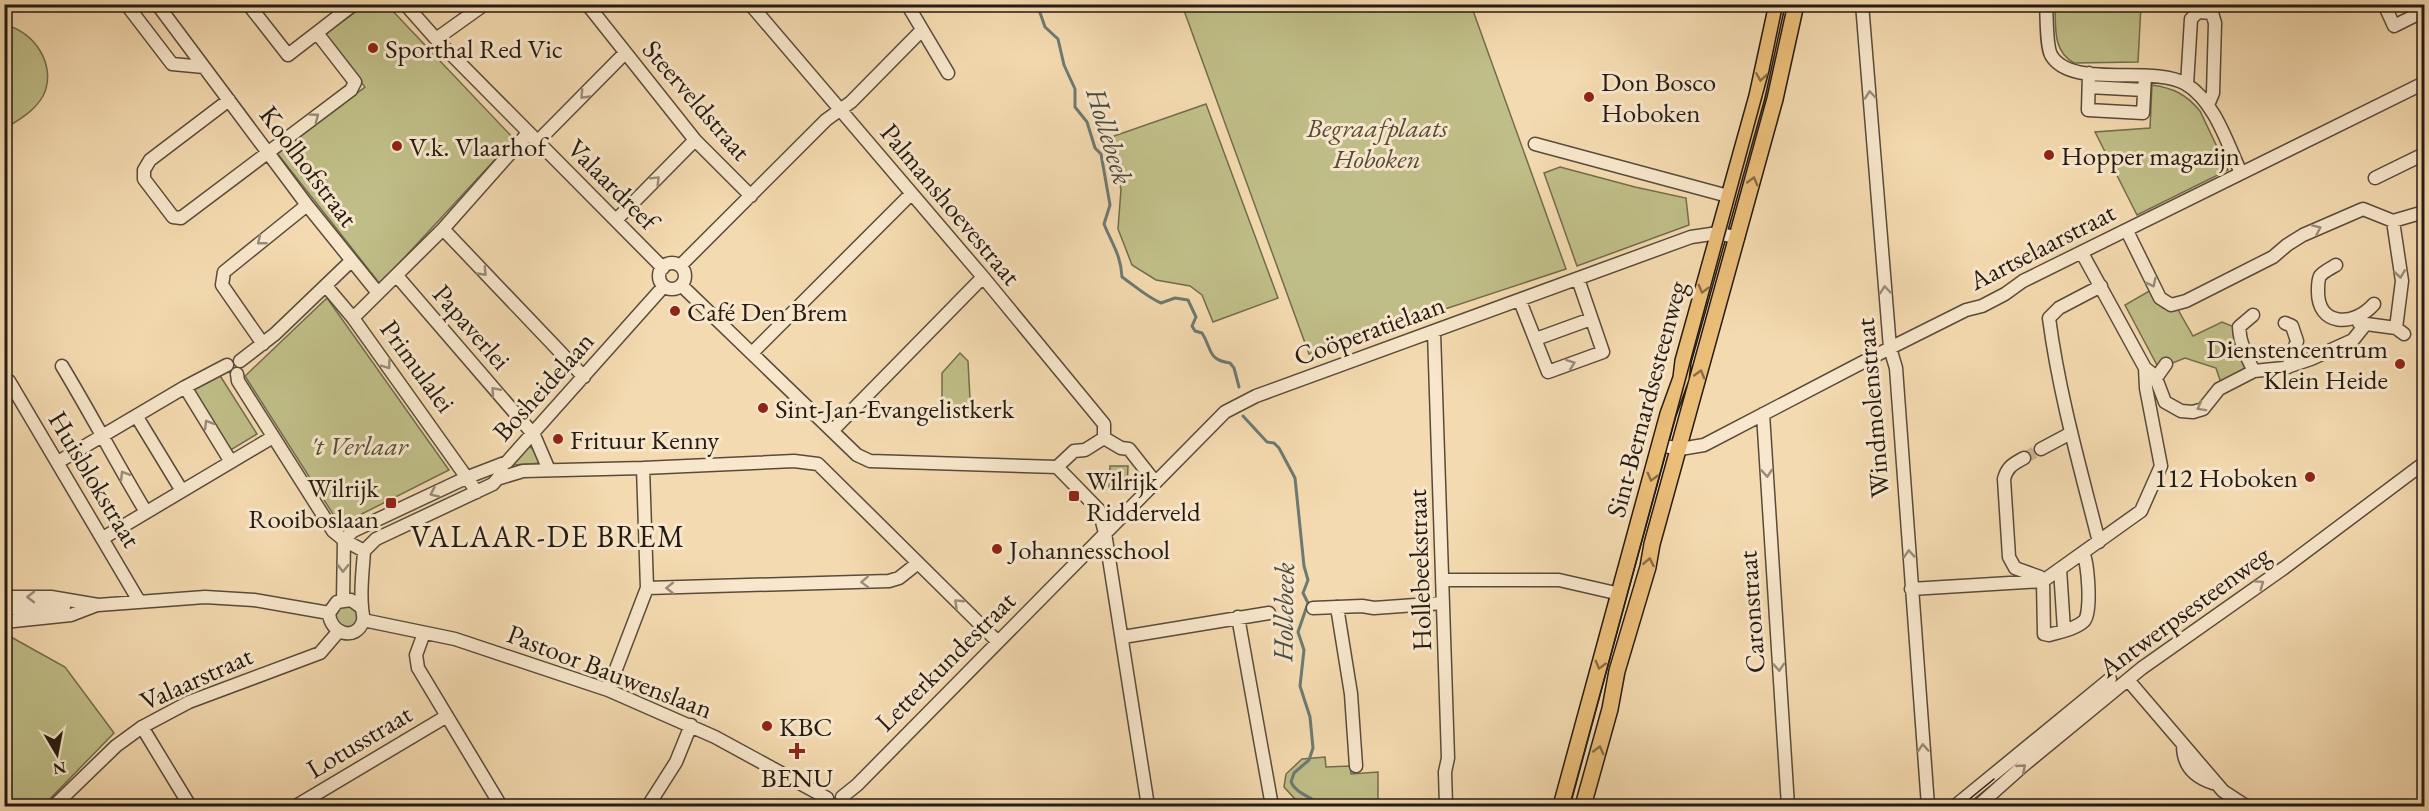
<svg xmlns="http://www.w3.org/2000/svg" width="2429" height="811" font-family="'EB Garamond',serif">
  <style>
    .green { fill: #c0be88; stroke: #726c4e; stroke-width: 1.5 }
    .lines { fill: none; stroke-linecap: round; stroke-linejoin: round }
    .stream { stroke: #6c7a72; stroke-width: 3 }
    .minor-tunnel { stroke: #cbb491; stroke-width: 12; stroke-dasharray: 12 6; stroke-linecap: butt }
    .minor-casing { stroke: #594b3a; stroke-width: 15 }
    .major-casing { stroke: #251b13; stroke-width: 18 }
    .minor { stroke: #f8e7cc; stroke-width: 12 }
    .major { stroke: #eabd78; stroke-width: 15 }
    .tram { stroke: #251b13; stroke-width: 1.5 }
    .oneway { stroke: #886c46 }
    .oneway2 { stroke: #998b79 }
    .poi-dot { fill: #8f2418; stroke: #f8e7cc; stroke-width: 2 }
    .labels { text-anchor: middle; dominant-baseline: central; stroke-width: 6; stroke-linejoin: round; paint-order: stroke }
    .poi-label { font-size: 27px; fill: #251b13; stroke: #f8e7cc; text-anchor: start }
    .street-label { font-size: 27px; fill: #251b13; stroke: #f8e7cc }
    .park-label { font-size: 27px; font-style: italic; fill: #544c36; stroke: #f8e7cc }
    .water-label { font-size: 28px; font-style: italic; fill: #494b42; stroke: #f8e7cc }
    .quarter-label { font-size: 30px; letter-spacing: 1.5px; fill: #251b13; stroke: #f8e7cc }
  </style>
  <rect width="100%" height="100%" fill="#f4dab0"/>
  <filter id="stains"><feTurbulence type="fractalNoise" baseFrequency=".00333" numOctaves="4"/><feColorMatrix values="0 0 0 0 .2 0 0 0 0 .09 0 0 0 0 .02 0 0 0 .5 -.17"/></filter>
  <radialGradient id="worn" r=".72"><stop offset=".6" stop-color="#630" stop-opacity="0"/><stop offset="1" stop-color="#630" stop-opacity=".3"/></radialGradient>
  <path class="green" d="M365,5h22l127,134 -134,145 -103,-131 88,-66 -41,-52z
    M1182,5h289l95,264 -257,85z
    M2055,5h86l-3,57 -64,1c-22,-12 -18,-37 -19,-58z
    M5,25c29,6 53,41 38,71 -9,16 -24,23 -38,33z
    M2152,85c21,3 34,9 48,26l28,59 -91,45 -42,-83 55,-4z
    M1206,104l72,194 -65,24 -11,-27 -12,-9 -34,-6 -24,-15 -14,-36 3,-40 -8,-26 1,-27z
    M1560,167l75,20 51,11 3,27 -112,41 -33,-93z
    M2151,290l12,18h14l16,28 29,-14 15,6 9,40 -2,3 -23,12 -5,-15 -31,-10 -15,6 -7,-2 -6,3 -32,-60z
    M327,298l122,172 -109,55 -95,-149z
    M960,353l8,8 3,57 -29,-2v-43z
    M219,374l38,60 -28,17 -38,-62z
    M529,447l3,1 9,15 -28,2 -1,-2z
    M1110,466h18l-1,23 -18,-1z
    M336 616a11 11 0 1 1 22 0a11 11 0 1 1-22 0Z
    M11,637l54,30 49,66 -71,73h-38l-1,-168z
    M1325,757l1,10 24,-1 1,8 27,-2v34h-65l-2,-3 -16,-4 -11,-12 2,-13 16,-15z"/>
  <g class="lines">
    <path class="stream" d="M1037,4l8,23 13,12 6,26 11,24v18l12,15 8,26 6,6 9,51 -6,19c8,20 17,31 18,53 13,9 25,20 39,26l14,-5 13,2 8,17 -4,9 3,5 7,2c10,15 5,27 28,30l4,5 5,19
      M1243,416l24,26 7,1 5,5 16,30 9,88 4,14 -5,13 5,10 -10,29 6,18 -4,36 10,31 3,31 -4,12 -15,13 -3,9c6,13 21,14 30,24"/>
    <path class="minor-tunnel" d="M2024,458l17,-9"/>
    <g class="minor-casing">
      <path id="minor" d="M126,4l46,60 32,3
        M157,4l150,201 71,88
        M248,4l40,51 66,-51
        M405,4l31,35 227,229
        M587,4l108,136 56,56
        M750,4l233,273 121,147v14
        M907,4l41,69
        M1862,4l28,344 6,20 32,438
        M2046,4c1,13 0,41 5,51 20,35 101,9 135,29 29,18 41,59 55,89
        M2384,4l10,22 28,-14
        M436,39l49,-35
        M2089,73l-1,37 55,3 2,-37
        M2187,85l4,-66 7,-7 14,1 3,10 -2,70 -5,12
        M2089,87l55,3
        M229,100l-79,60 -6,10v9l29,38 8,1 170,-128 4,-8 -38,-49
        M537,142l88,-89
        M1535,144l193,52
        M2375,178l49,-24
        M616,220l79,-80
        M2393,221l9,60 -6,47
        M443,229l141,148
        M2127,231l33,67 11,7 15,-4 87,-44 14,-12 16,-10 60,-26 30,12 31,-9
        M659 276a13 13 0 1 1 26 0a13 13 0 1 1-26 0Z
        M2336,265c-5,3 -13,7 -16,11 -2,4 -2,10 -2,14 -1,37 36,37 56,14
        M680,266l146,-146 25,-18 71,-72
        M397,276l137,159 15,35
        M681,285l176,170 13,6 187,6
        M326,286l27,32 124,174
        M1520,301l28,71 55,-20 -25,-73
        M2253,315l-14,12c1,17 7,29 15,44
        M353,318l90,-89 85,-96
        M2285,323l7,3 5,15 -9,26
        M2359,323l37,5 8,6
        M1434,332l14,426 -3,14 1,34
        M1536,339l55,-20
        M263,344l-41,-59 2,-13 83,-67
        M752,353l159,-159
        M240,361l35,-27 75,-72
        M62,366c29,48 55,98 84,146
        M2145,368l10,8 10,26 16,9 12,1 10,-3 16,-20 35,-18 30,-3 27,-9 42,-19 12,-15
        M237,374l1,7 95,150 11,9 20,11
        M2156,378l10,-14
        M9,381l130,220
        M185,387l46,75
        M1763,414l25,392
        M137,417l45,74
        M832,431l151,-154
        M1104,438l17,10 8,1 26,33
        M1660,445l20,4 24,-4 186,-97 76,-38 16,-4 23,-12 18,-13 401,-198
        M2041,449l30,-16
        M2024,458c-11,6 -17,9 -20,21l5,78 6,11 25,9 3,4 1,53 5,1c10,-3 27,-6 35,-14 8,-7 4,-59 -1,-68
        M58,462l127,-75 42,-22
        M1057,467l42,43 6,23 43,273
        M1057,467l17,-16 11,-1 19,-12
        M500,478l23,-7 120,-3 151,-7 24,3 180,178
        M103,538l170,-101
        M344,540l9,-9 115,-54 39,-15 157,-176
        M2099,542c-19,-75 -40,-148 -50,-224l10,-10 42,-22
        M364,551l12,-12 117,-55 10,-12
        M2060,569l4,61
        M1442,580h117l61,14
        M647,588l242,-7 10,-3 19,-15
        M1911,589l132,-8 98,-70 20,-45 -15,-78 -1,-20 -63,-115
        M4,597h47l47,8 107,-8 49,3 75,13
        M343,600l1,-60
        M1337,607l14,87 5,72
        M362,608l-11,-8 -14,2 -8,11c1,21 27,29 34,8 1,-5 -1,-9 -1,-14 -2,-18 1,-38 2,-56
        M1313,608l49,-2 12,2 69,-5
        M4,609l60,-2
        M1238,617l34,189
        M363,620l92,19 153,51 107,47 112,61
        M4,622l67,-7 26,-10
        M424,633l-8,22 2,13 83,138
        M1123,637l146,-24
        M2128,680l95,111 23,15
        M608,690l39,-102 -4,-120
        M142,727l48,79
        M2183,745c0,20 11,32 30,38
        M842,797l15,-12 368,-373 31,-16 435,-159 27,-4 20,5
        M54,806l62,-60 26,-19 47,-25 131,-49 18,-21
        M296,806l151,-90
        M648,806l28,-44 15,-37
        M1955,806l155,-127
        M1978,806l46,-41 118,-97 142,-100 140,-105"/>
    </g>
    <g class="major-casing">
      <path id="major" d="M1561,806l107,-392 13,-36 2,-17 74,-265 20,-92
        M1583,806l27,-97 7,-38 31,-104 4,-23 123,-445 21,-95"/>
    </g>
    <use href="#minor" class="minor"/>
    <use href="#major" class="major"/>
    <path class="tram" d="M1570,806l199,-735 14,-67
      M1961,806l33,-27"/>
  </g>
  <defs><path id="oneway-chevron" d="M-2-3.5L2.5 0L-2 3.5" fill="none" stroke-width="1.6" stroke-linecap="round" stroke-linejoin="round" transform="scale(1.5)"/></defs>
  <g class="oneway">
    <use href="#oneway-chevron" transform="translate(1761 77) rotate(99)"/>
    <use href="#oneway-chevron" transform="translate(1753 181) rotate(-75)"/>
    <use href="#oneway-chevron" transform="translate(1703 289) rotate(105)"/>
    <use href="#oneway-chevron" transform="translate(1700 374) rotate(-74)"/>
    <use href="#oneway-chevron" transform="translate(1652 477) rotate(105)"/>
    <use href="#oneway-chevron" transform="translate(1649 562) rotate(-79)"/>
    <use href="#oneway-chevron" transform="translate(1600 665) rotate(105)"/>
    <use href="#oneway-chevron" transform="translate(1599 750) rotate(-75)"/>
  </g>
  <g class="oneway2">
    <use href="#oneway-chevron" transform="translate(584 95) rotate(134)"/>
    <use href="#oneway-chevron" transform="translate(1870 95) rotate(-95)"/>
    <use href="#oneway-chevron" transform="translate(315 117) rotate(-37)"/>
    <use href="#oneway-chevron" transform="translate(656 180) rotate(-45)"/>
    <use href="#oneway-chevron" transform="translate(2317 229) rotate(-24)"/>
    <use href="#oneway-chevron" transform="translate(261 241) rotate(142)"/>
    <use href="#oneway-chevron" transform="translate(483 272) rotate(46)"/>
    <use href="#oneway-chevron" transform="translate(2400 274) rotate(82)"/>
    <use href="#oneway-chevron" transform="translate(2152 283) rotate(64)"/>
    <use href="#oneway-chevron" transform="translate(1885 290) rotate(-95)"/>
    <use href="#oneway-chevron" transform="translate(1571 364) rotate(-20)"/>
    <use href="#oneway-chevron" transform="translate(387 365) rotate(54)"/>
    <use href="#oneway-chevron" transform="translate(495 391) rotate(-131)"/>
    <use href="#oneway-chevron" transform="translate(2201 407) rotate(151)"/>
    <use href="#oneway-chevron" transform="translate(208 424) rotate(-121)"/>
    <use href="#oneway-chevron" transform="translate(1767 473) rotate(86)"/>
    <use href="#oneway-chevron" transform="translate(124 475) rotate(-121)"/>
    <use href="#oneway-chevron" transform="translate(434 493) rotate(155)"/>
    <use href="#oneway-chevron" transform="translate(1909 554) rotate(-94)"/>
    <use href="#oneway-chevron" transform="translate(343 568) rotate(91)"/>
    <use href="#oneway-chevron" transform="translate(865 582) rotate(178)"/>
    <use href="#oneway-chevron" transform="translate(2260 584) rotate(-35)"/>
    <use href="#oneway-chevron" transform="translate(670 588) rotate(179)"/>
    <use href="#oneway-chevron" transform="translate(31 597) rotate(180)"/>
    <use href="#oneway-chevron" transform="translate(958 603) rotate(-136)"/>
    <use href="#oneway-chevron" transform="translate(1779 667) rotate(86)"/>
    <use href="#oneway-chevron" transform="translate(1923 748) rotate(-94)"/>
    <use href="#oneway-chevron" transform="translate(2022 768) rotate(-41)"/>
  </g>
  <g class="poi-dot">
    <circle cx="373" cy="48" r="6"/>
    <circle cx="1589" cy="97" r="6"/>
    <circle cx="397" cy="146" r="6"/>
    <circle cx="2049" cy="155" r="6"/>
    <circle cx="675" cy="311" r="6"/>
    <circle cx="2400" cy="364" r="6"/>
    <circle cx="763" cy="408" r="6"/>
    <circle cx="558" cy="439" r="6"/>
    <circle cx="2310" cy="477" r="6"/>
    <rect x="1068" y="490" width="12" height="12" rx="3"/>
    <rect x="385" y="497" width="12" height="12" rx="3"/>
    <circle cx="997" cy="549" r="6"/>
    <circle cx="767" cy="726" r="6"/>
    <path d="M794 742h6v6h6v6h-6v6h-6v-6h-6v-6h6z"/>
  </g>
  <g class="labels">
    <g class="poi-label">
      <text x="385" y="48">Sporthal Red Vic</text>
      <text x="1601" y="81">Don Bosco<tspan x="1601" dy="31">Hoboken</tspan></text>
      <text x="409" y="146">V.k. Vlaarhof</text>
      <text x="2061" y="155">Hopper magazijn</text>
      <text x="687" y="311">Café Den Brem</text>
      <text x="2388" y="348" text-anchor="end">Dienstencentrum<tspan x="2388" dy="31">Klein Heide</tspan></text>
      <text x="775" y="408">Sint-Jan-Evangelistkerk</text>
      <text x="570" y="439">Frituur Kenny</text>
      <text x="2298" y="477" text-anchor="end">112 Hoboken</text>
      <text x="1086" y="480">Wilrijk<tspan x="1086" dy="31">Ridderveld</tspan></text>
      <text x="379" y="487" text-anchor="end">Wilrijk<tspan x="379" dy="31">Rooiboslaan</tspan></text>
      <text x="1009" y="549">Johannesschool</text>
      <text x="779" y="726">KBC</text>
      <text x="797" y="777" text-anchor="middle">BENU</text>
    </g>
    <g class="street-label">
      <text transform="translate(697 100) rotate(49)">Steerveldstraat</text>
      <text transform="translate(309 166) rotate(53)">Koolhofstraat</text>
      <text transform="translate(613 184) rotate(45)">Valaardreef</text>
      <text transform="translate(951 204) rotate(50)">Palmanshoevestraat</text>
      <text transform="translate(2042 246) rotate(-27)">Aartselaarstraat</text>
      <text transform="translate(472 327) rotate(49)">Papaverlei</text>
      <text transform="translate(1369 330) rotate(-20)">Coöperatielaan</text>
      <text transform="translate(418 366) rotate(54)">Primulalei</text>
      <text transform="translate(543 386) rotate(-48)">Bosheidelaan</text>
      <text transform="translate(1646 399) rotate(-75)">Sint-Bernardsesteenweg</text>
      <text transform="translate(1872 408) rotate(-95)">Windmolenstraat</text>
      <text transform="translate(95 479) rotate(59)">Huisblokstraat</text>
      <text transform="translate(1419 570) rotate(-92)">Hollebeekstraat</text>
      <text transform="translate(2184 611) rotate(-36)">Antwerpsesteenweg</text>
      <text transform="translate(1751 612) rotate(-94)">Caronstraat</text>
      <text transform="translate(945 661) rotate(-45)">Letterkundestraat</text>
      <text transform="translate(610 671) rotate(21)">Pastoor Bauwenslaan</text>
      <text transform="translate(196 678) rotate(-24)">Valaarstraat</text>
      <text transform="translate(359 741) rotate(-31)">Lotusstraat</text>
    </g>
    <g class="park-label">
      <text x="1377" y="127">Begraafplaats<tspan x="1377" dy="31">Hoboken</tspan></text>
      <text x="359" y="445">'t Verlaar</text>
    </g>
    <g class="water-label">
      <text transform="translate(1110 136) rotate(73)">Hollebeek</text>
      <text transform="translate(1283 612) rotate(-89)">Hollebeek</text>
    </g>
    <g class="quarter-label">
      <text x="548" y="536">VALAAR-DE BREM</text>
    </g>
  </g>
  <rect width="2429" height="811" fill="none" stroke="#f4dab0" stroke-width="24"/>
  <rect x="6" y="6" width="2417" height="799" fill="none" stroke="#251b13" stroke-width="3"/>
  <rect x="12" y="12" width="2405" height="787" fill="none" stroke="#251b13" stroke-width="1.5"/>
  <g transform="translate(57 754) rotate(170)" stroke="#f8e7cc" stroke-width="4.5" paint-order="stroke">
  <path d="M0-4.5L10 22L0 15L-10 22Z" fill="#251b13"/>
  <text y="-9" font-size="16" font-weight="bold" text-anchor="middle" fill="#251b13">N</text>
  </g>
  <rect width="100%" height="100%" filter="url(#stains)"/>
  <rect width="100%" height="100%" fill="url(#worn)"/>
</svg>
